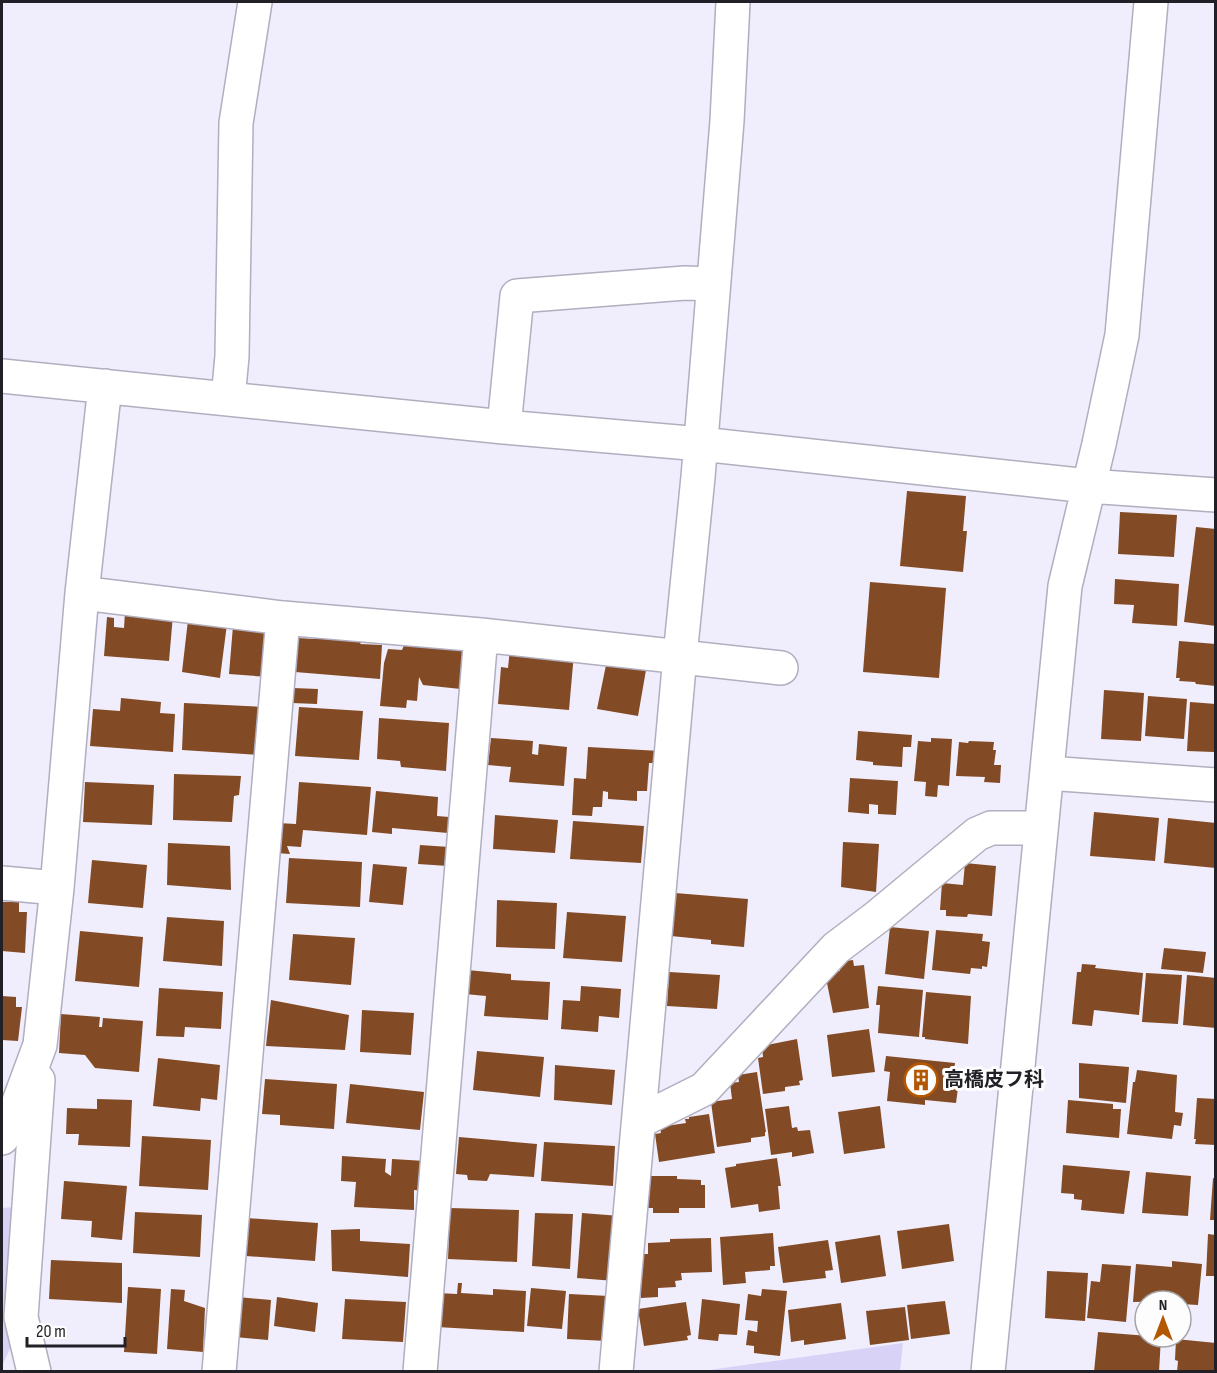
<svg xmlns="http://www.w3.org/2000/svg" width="1217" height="1373" font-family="'Sofia Sans Condensed','Noto Sans JP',sans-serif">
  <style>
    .green { fill: #d7d2f6 }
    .building { fill: #824a25 }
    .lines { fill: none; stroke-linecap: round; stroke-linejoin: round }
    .minor-casing { stroke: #b0aebf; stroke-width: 36 }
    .minor { stroke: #fff; stroke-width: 33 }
    .labels { text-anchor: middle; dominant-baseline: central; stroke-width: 6; stroke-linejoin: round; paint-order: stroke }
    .poi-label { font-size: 20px; font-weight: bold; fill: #212026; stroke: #fdfdfd; text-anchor: start }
  </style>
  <rect width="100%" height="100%" fill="#f0eefc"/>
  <path class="green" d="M16,1207l-3,135 -11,24v-158z
    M903,1343l-3,28h-198z"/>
  <path class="building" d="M907,491l59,5 -3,35h4l-4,41 -63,-6z
    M1120,512l57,3 -3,42 -56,-3z
    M1196,527l20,2v97l-32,-4z
    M1115,579l64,5 -2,42 -45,-3 2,-18 -20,-1z
    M870,582l76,6 -7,90 -76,-6z
    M125,612l48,3 -4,46 -65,-5 3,-39 7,1v9l10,1z
    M188,620l39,4 -7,54 -38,-6z
    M233,626l38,3 -3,48 -39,-3z
    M316,633l49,4 -5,7 22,1 -2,34 -85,-7 3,-34 17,1z
    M1179,641l37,3v42l-20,-2 -1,-2 -16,-1 1,-3h-4z
    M405,643l69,5 -4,42 -47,-5 -4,-8 -2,24 -10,-1 -1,8 -26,-2 4,-43 4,-14 14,1z
    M510,648l64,5 -5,57 -71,-6 3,-37 7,1z
    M606,665l40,5 -8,46 -41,-7z
    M293,688l25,1 -1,15 -25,-1z
    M1104,690l40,3 -3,48 -40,-2z
    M1148,696l39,3 -3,40 -39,-3z
    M121,698l40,4 -1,11 15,1 -2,38 -83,-6 3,-37 27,2z
    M1190,702l26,2 -2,48 -27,-1z
    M184,703l81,4 -3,48 -80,-5z
    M299,707l64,4 -4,49 -64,-4z
    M379,718l70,5 -3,48 -45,-4 -1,-6 -23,-2z
    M858,731l54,4 -1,12h-8l-1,20 -29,-2v-3l-17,-2z
    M491,738l42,3 -1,13 6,1 1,-11 28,3 -3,39 -55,-4 2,-15 -23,-2z
    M931,738l21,1 -3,47 -11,-1 -1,12 -12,-1 1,-14 -12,-1 4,-40 13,1z
    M969,741l25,1 -1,8h3l-2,15h7l-1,18 -16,-1 1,-5 -29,-1 3,-34 9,1z
    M588,747l72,4v12h-11l-2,28h-10v10l-29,-2v-7l-5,-1 -1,16h-9l-1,9 -20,-1 2,-37 12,1z
    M174,774l67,2 -2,19 -5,1 -2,26 -59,-2z
    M850,778l48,3 -2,34 -18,-1v-9l-9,-1v10l-21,-2z
    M85,782l69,3 -2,40 -69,-3z
    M299,782l72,5 -4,48 -64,-5 -2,17 -14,-1 3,8 -14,-1 2,-30 18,1z
    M376,791l62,6 -1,19 12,1 -1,16 -56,-5v6l-20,-2z
    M1094,812l65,6 -4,43 -65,-5z
    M495,815l63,5 -3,33 -62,-4z
    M1168,818l48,5v45l-52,-5z
    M573,821l71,5 -3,37 -71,-4z
    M843,842l36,2 -3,48 -35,-5z
    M168,843l62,3 1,44 -64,-5z
    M420,845l29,2 -1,19 -30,-2z
    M289,858l73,4 -2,45 -74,-4z
    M92,860l55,5 -4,43 -55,-5z
    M965,863l31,3 -4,50 -24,-2 -1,3 -21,-1v-6h-6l2,-27 21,2z
    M373,864l34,3 -4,38 -34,-3z
    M675,893l73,6 -4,48 -33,-3v-4l-40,-4z
    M497,900l60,3 -2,46 -59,-2z
    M2,902h17v10h8l-2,41 -23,-2z
    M567,912l59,4 -4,46 -59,-4z
    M167,917l57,4 -2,45 -59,-5z
    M890,927l39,4 -5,48 -39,-5z
    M936,930l47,4 -1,7 8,1 -3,25 -5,-1v3l-11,-1 -1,6 -38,-4z
    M80,931l63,6 -4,50 -64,-6z
    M293,934l62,4 -4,47 -62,-5z
    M1164,948l42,4 -3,21 -42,-4z
    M853,960l1,6 10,-1 5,43 -36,5 -8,-40 15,-2 -2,-9z
    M1082,964l14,1 -1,3 48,5 -4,42 -45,-5 -2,16 -20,-2 5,-52h4z
    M467,970l44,4v6l39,2 -2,38 -64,-4 2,-20 -21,-2z
    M669,972l51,3 -3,34 -50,-3z
    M1146,973l36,2 -4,49 -36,-2z
    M1187,975l29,3v50l-33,-3z
    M581,986l40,3 -2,29 -20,-2 -1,16 -37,-3 2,-29 17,1z
    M878,986l45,4 -4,47 -41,-4 2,-28h-4z
    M159,988l64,4 -2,37 -36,-2 -1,10 -28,-1z
    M926,992l45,4 -3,48 -43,-5v-2h-3z
    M2,996l14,1v10h6l-4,34 -16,-1z
    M271,1000l78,15 -4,35 -79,-4z
    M362,1010l52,3 -3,42 -51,-3z
    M61,1014l39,3 -1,10h3l1,-9 40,3 -4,51 -44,-4 -10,-13 -26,-2z
    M869,1029l6,43 -43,5 -5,-42z
    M797,1039l6,41 -4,1 1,4 -15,2v4l-22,3 -5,-36 5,-1 -1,-11z
    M477,1051l67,6 -4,40 -67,-7z
    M886,1056l69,7 -3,25h6l-2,15 -31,-3v5l-38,-4 3,-29 -6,-1z
    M158,1058l62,7 -3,35 -16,-2 -1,13 -47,-5z
    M1079,1063l50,4 -3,36 -47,-5z
    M555,1065l60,5 -3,35 -58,-5z
    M1137,1070l40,5 -2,37 8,1 -2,13 -7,-1 -2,14 -45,-5 6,-52h2z
    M757,1072l9,60h-1v4l-14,2v4l-34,5 -6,-45 21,-3 -2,-16 9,-1 -1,-7z
    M265,1079l72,5 -3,45 -54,-4v-10l-18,-1z
    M350,1084l74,8 -4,38 -74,-7z
    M1197,1098l19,1v46l-21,-1 1,-5h-2z
    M97,1099l35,1 -2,47 -52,-2 1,-11h-13l1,-26 30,1z
    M1068,1100l45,4v5h8l-2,29 -53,-5z
    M789,1106l3,22 5,-1 1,4 12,-1 4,23 -22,4v-5l-21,3 -6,-46z
    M880,1106l5,42 -41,6 -6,-42z
    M709,1114l6,39 -56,9 -4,-28 6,-1 -1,-6 26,-4 -1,-4h4v-2z
    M142,1136l69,4 -3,50 -69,-4z
    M459,1137l78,7 -3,33 -44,-3 -3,7 -19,-1 -1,-5 -11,-1z
    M544,1142l71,4 -2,40 -72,-5z
    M342,1156l44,3 -1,13 6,4 1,-17 33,2 -1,30 -10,-1v20l-60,-3 2,-25 -15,-1z
    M777,1158l4,28h-3l2,23 -21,3 -1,-8 -27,4 -6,-40 11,-2v-2z
    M1063,1165l67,6 -6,43 -43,-4 1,-10 -8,-1v-5l-13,-1z
    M1146,1172l45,4 -3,40 -46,-3z
    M645,1176h32v3l24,1v5h4v23h-26v5h-26v-5h-8z
    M1213,1178l3,1v41h-6z
    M64,1181l63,5 -5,54 -31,-3 1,-16 -31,-2z
    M450,1208l69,2 -2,52 -69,-3z
    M135,1212l67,3 -2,42 -67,-4z
    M535,1213l38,1 -3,55 -38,-3z
    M582,1213l38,3 -5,65 -38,-3z
    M247,1218l71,5 -3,38 -69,-5z
    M949,1224l5,37 -52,8 -5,-38z
    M360,1229v12l50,3 -2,33 -76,-6 -1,-41z
    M773,1233l2,33h-5v4l-25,2 1,11 -23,2 -3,-48z
    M1208,1234l8,1v41h-10z
    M880,1235l6,41 -45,7 -6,-41z
    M711,1238l1,34 -31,1 1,7 -7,1 1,6 -18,1v9l-17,1 -1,-44h8v-11l22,-1v-3z
    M828,1240l5,30 -8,1 1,7 -43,5 -5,-36z
    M51,1260l71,3v40l-73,-4z
    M1172,1261l30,3 -4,41 -17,-1v-3l-48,1 3,-38 36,3z
    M1102,1264l29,2 -5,56 -39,-4 4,-37 9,1z
    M1047,1271l41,2 -3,48 -40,-3z
    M458,1283h4l-1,10 32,2v-6l33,2 -2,41 -87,-5 1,-34 19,1z
    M128,1287l33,2 -4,65 -33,-2z
    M531,1288l35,3 -4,38 -35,-3z
    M171,1289l14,1 -1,11 21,7 -2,44 -36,-3z
    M762,1289l25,2 -7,65 -26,-3v-7l-8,-1 2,-15 9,2 1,-11 -13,-1 3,-26 13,2z
    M569,1294l40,2 -2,45 -40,-2z
    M238,1297l33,3 -3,40 -33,-3z
    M277,1297l41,6 -3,29 -41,-6z
    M345,1299l61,3 -3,40 -61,-3z
    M702,1299l38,5 -3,31 -18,-1 -1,7 -20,-2z
    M945,1301l5,33 -39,5 -4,-34z
    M686,1302l5,33 -4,1 1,4 -44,6 -6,-37z
    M841,1303l5,36 -42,6v-5l-13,2 -3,-32z
    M905,1307l4,33 -39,5 -4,-34z
    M1098,1332l63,5 -2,35h-65z
    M1176,1339l40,4v29h-39l1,-11 -3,-1z"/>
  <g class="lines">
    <g class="minor-casing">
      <path id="minor" d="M2,376l502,51 197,17 387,42 128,9
        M228,399l4,-43 4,-233 19,-121
        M504,427l13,-131 168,-13 28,1
        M82,593l201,25 198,17 300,33
        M1047,773l169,12
        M2,883l55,5
        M640,1121l64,-32 132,-141 41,-31 100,-83 14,-6h50
        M2,1138l15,-31 23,-62 17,-157 25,-295 23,-207
        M34,1372l-13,-55 17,-237
        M219,1372l64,-754
        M420,1372l61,-737
        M616,1372l64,-716 18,-179 29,-356 6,-119
        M988,1372l77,-786 34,-142 23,-109 29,-333"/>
    </g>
    <use href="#minor" class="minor"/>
  </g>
  <defs>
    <g id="building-ring" transform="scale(1.725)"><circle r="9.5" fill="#fdfdfd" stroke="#b45701" stroke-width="1.5"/><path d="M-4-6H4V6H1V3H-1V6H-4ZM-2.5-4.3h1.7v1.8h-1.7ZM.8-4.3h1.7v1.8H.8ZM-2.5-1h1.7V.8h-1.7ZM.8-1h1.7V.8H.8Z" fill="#b45701"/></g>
  </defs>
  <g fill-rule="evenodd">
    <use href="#building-ring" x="921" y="1080"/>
  </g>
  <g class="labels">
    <g class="poi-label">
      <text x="944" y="1080">高橋皮フ科</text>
    </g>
  </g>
  <rect width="1217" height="1373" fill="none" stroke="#212026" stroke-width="6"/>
  <g transform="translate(1163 1319)"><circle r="28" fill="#fdfdfd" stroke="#a5a5a7" stroke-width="1.5"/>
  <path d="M0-4.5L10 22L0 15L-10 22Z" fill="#b45701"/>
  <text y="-9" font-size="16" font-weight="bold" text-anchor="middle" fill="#212026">N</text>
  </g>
  <path d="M27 1337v9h98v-9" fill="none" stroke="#212026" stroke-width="3"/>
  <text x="36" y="1337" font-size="18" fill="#212026" stroke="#fdfdfd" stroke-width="4.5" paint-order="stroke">20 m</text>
</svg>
